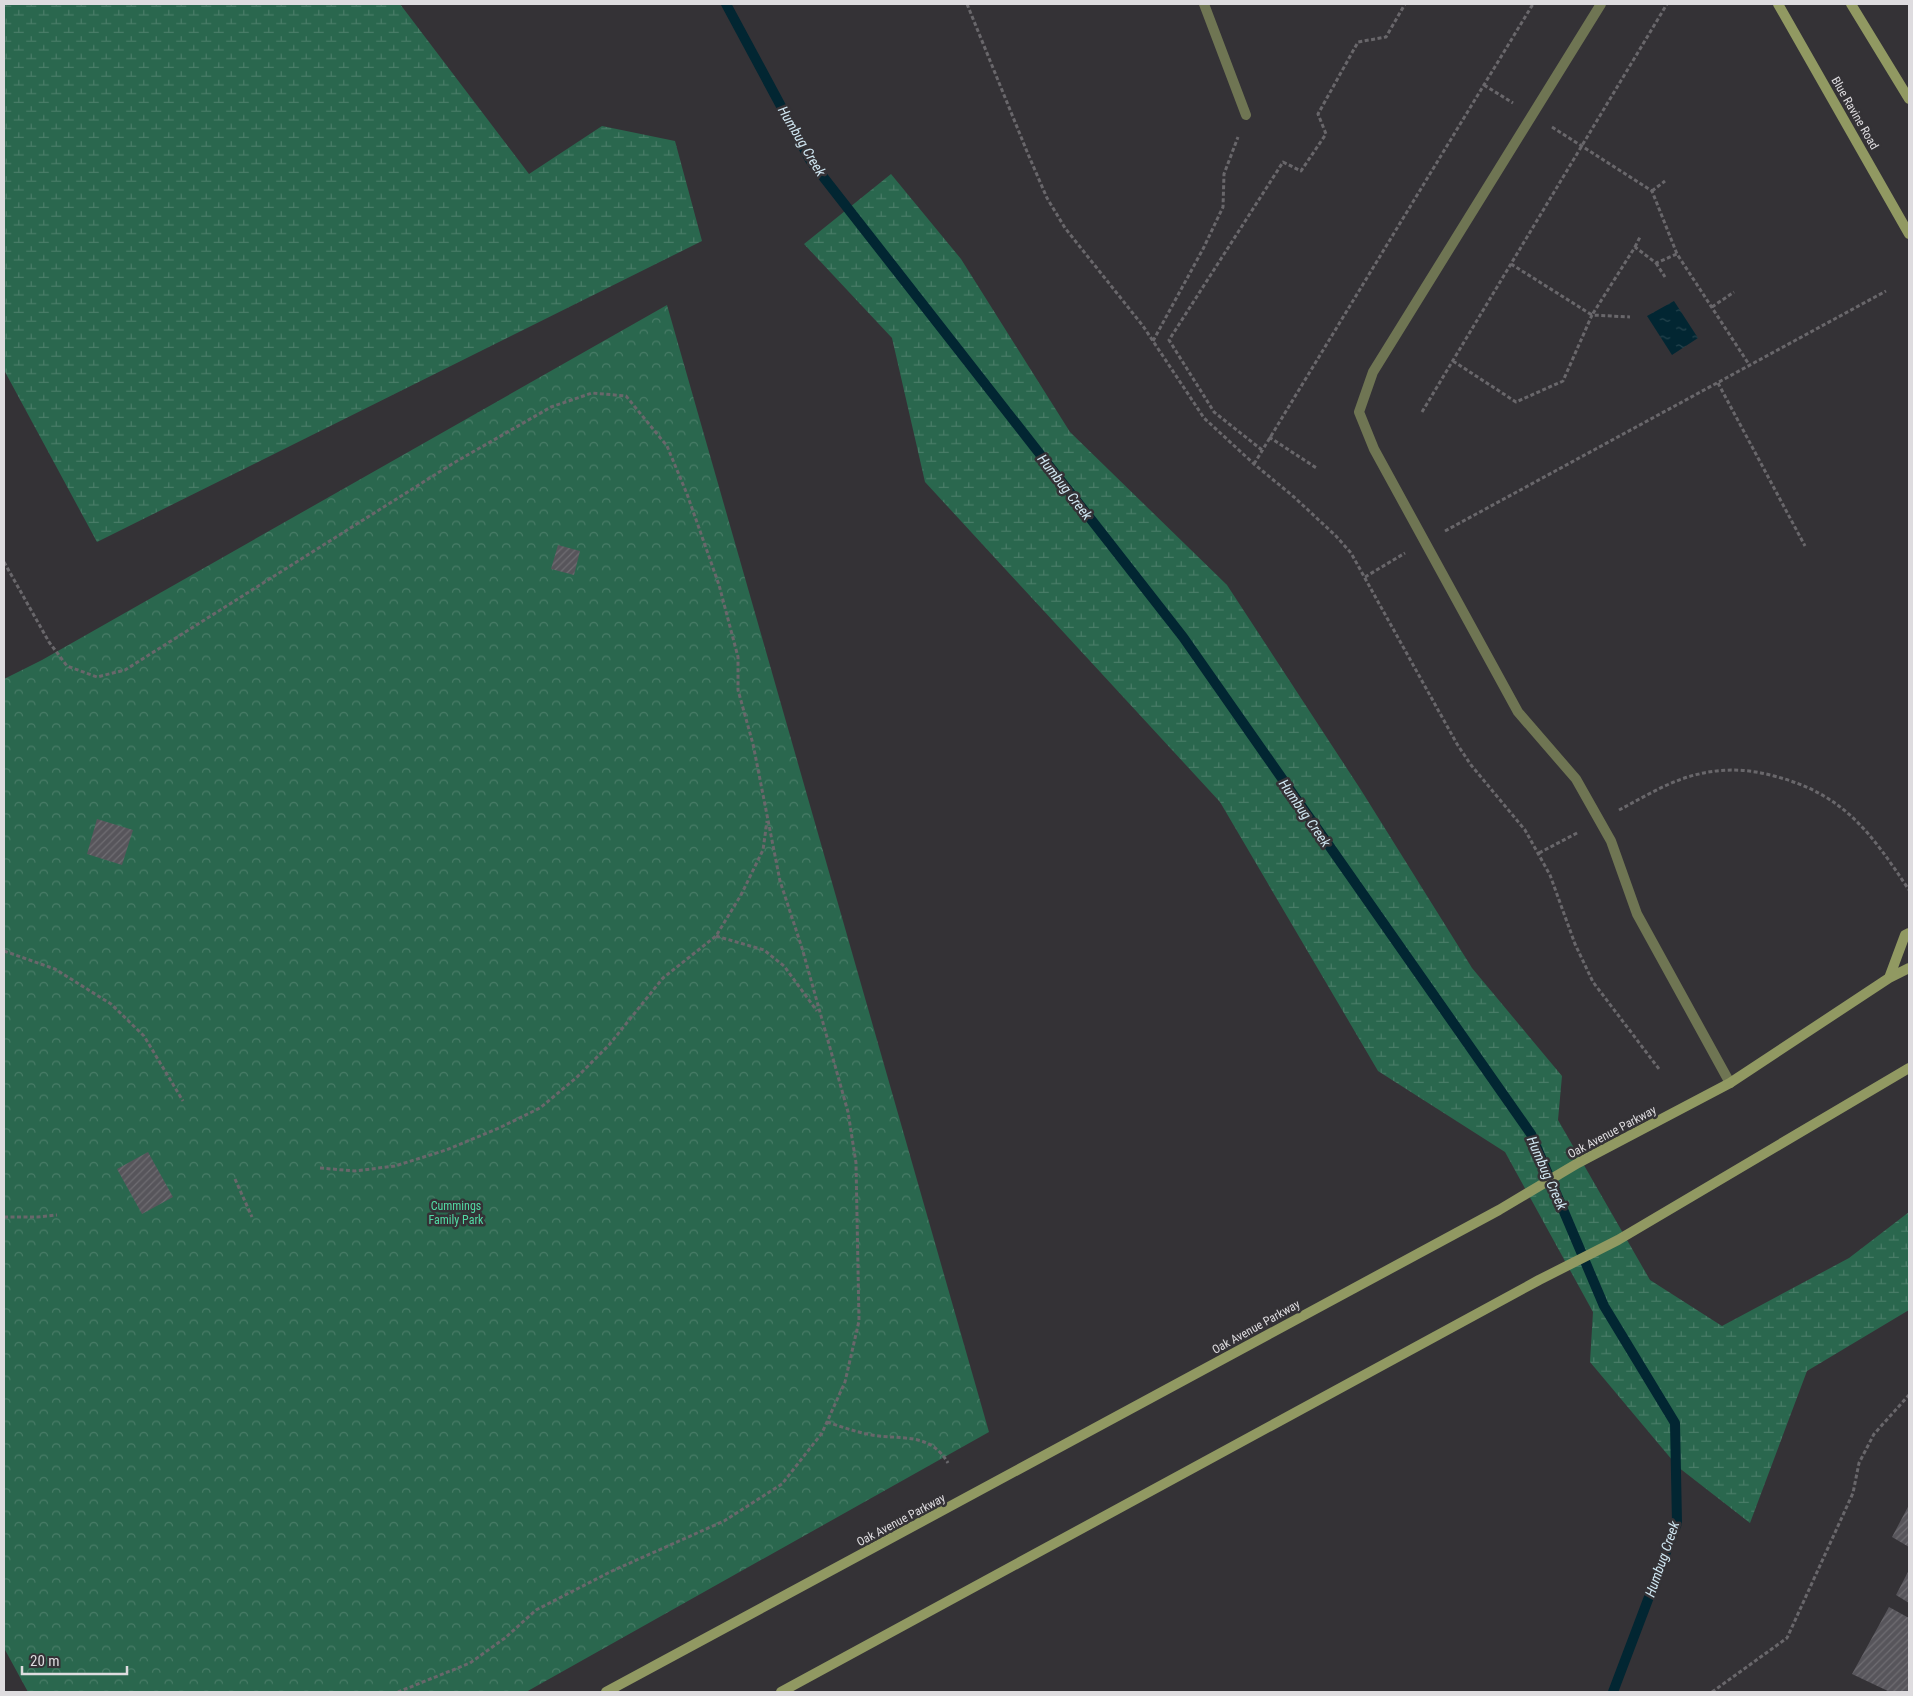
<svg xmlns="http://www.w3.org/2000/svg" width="1913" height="1696" font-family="'Roboto Condensed',sans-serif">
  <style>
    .wetland { fill: url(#wetland-marsh) }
    .park { fill: url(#park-crowns) }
    .water { fill: url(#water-ripples) }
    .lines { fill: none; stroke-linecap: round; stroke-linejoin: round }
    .stream { stroke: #022632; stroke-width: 10 }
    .building { fill: url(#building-hatch) }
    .path { stroke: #69676b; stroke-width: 3; stroke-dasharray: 4 2.5; stroke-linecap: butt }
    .service { stroke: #6f7553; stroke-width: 10 }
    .secondary { stroke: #919962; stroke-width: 10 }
    .labels { text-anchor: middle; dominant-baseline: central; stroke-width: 5; stroke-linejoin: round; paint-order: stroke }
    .street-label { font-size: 12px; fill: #dedcdf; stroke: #343236 }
    .park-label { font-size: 12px; fill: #52daa4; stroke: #343236 }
    .water-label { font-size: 14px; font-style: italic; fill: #d0e7f2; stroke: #343236 }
  </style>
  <defs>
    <pattern id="wetland-marsh" width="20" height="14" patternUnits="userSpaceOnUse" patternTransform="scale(1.25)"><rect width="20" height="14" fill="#2a674e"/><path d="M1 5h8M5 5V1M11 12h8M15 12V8" fill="none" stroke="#487c67"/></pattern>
    <pattern id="park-crowns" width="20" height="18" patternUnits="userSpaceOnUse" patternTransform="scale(1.25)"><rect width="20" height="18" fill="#2a674e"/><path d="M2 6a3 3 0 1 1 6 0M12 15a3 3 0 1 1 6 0" fill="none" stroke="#487c67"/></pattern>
    <pattern id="water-ripples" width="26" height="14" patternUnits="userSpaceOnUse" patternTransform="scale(1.25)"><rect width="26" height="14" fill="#022632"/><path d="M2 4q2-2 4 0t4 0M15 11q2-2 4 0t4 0" fill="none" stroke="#26454f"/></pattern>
    <pattern id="building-hatch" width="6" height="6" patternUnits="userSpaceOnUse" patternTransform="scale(1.25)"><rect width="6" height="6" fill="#57555b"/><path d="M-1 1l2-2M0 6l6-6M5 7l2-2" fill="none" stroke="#6f6d72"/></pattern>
  </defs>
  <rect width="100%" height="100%" fill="#343236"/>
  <path class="wetland" d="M4,4h396l129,170 73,-48 73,15 27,100 -605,301 -93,-172z
    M891,174l70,85 109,173 157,153 134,205 111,178 90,108 -4,44 92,160 72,46 127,-68 60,-46v98l-102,61 -57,152 -72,-56 -88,-105 3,-50 -88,-160 -127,-81 -158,-269 -295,-320 -33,-144 -88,-94z"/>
  <path class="park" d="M667,305l322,1127 -463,260h-498l-24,-44v-969l38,-19z"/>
  <path class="water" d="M1674,301l24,37 -26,17 -25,-39z"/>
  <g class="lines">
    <path class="stream" d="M726,4l84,156 373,477 348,497 73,172 71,117 2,100 -64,169"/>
  </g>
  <path class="building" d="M558,545l22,6 -6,24 -23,-6z
    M97,819l36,11 -11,35 -35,-11z
    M148,1152l25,45 -31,17 -25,-45z
    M1909,1505v42l-17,-10z
    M1909,1570v33l-13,-8z
    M1889,1607l20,11v74h-19l-38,-18z"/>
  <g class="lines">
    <path class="path" d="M967,4l61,150 19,44 18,30 78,98 61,92 50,46 40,33 42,39 15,17 106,191 14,21 54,65 25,45 25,69 18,38 66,87
      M1484,85l29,18
      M1552,127l100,64 25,63 73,112
      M1652,191l13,-10
      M1635,247l5,-10
      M1656,263l9,14
      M1511,264l81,51 43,-68 21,16 21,-9
      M1712,307l22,-15
      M1153,341l50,-92 20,-42 1,-33 14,-37
      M1453,361l63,41 47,-21 29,-66 38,2
      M1718,383l87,163
      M1422,412l245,-408
      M1269,437l49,32
      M1262,450l-48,-38 -45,-72 114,-178 18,9 25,-37 -8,-20 40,-72 28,-5 19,-33
      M1254,464l279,-460
      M1445,531l441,-240
      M4,562l45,80 18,24 30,11 28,-7 327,-206 99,-57 41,-14 34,3 41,50 20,48 32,91 19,72v33l15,54 27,137 22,67 46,164 8,51 3,158 -14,61 -23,51 -40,51 -58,37 -112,50 -76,39 -31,28 -35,25 -72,29
      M1365,577l40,-24
      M1619,810c25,-13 52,-30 80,-36 25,-6 50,-5 75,2 70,18 97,57 135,114
      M1539,853l40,-21
      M716,936l48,14 20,16 33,45
      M4,951l51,18 56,35 33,32 39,65
      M320,1168l35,3 40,-5 51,-16 53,-22 41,-20 36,-30 33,-33 54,-67 53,-42 25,-41 22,-45 4,-29
      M235,1179l17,38
      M4,1217h33l20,-2
      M827,1422c15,5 29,10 45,13 30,5 58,-3 76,28
      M1712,1692l75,-54 66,-145 6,-30 15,-29 35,-39"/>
    <path class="service" d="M1204,4l42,111
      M1601,4l-228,368 -14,40 15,37 144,263 58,67 35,62 26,73 93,169"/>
    <path class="secondary" d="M1778,4l131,230
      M1851,4l58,95
      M1889,978l16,-43 4,-2
      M606,1692l893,-482 79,-47 152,-80 159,-105 20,-10
      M781,1692l758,-412 79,-40 291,-172"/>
  </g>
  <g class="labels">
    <g class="street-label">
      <text transform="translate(1855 113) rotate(60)">Blue Ravine Road</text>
      <text transform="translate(1612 1132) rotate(-28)">Oak Avenue Parkway</text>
      <text transform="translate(1256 1327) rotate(-29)">Oak Avenue Parkway</text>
      <text transform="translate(901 1520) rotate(-28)">Oak Avenue Parkway</text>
    </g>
    <g class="park-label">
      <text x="456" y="1206">Cummings<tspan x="456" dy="14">Family Park</tspan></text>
    </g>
    <g class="water-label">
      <text transform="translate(802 141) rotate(59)">Humbug Creek</text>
      <text transform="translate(1065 487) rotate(52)">Humbug Creek</text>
      <text transform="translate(1305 813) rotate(55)">Humbug Creek</text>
      <text transform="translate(1547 1173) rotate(66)">Humbug Creek</text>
      <text transform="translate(1662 1559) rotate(-71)">Humbug Creek</text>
    </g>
  </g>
  <rect width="1913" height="1696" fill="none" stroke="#dedcdf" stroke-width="10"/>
  <path d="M22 1666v8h105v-8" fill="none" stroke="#dedcdf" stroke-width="2.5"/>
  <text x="30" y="1666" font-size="15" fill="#dedcdf" stroke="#343236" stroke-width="4" paint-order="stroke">20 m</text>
</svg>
